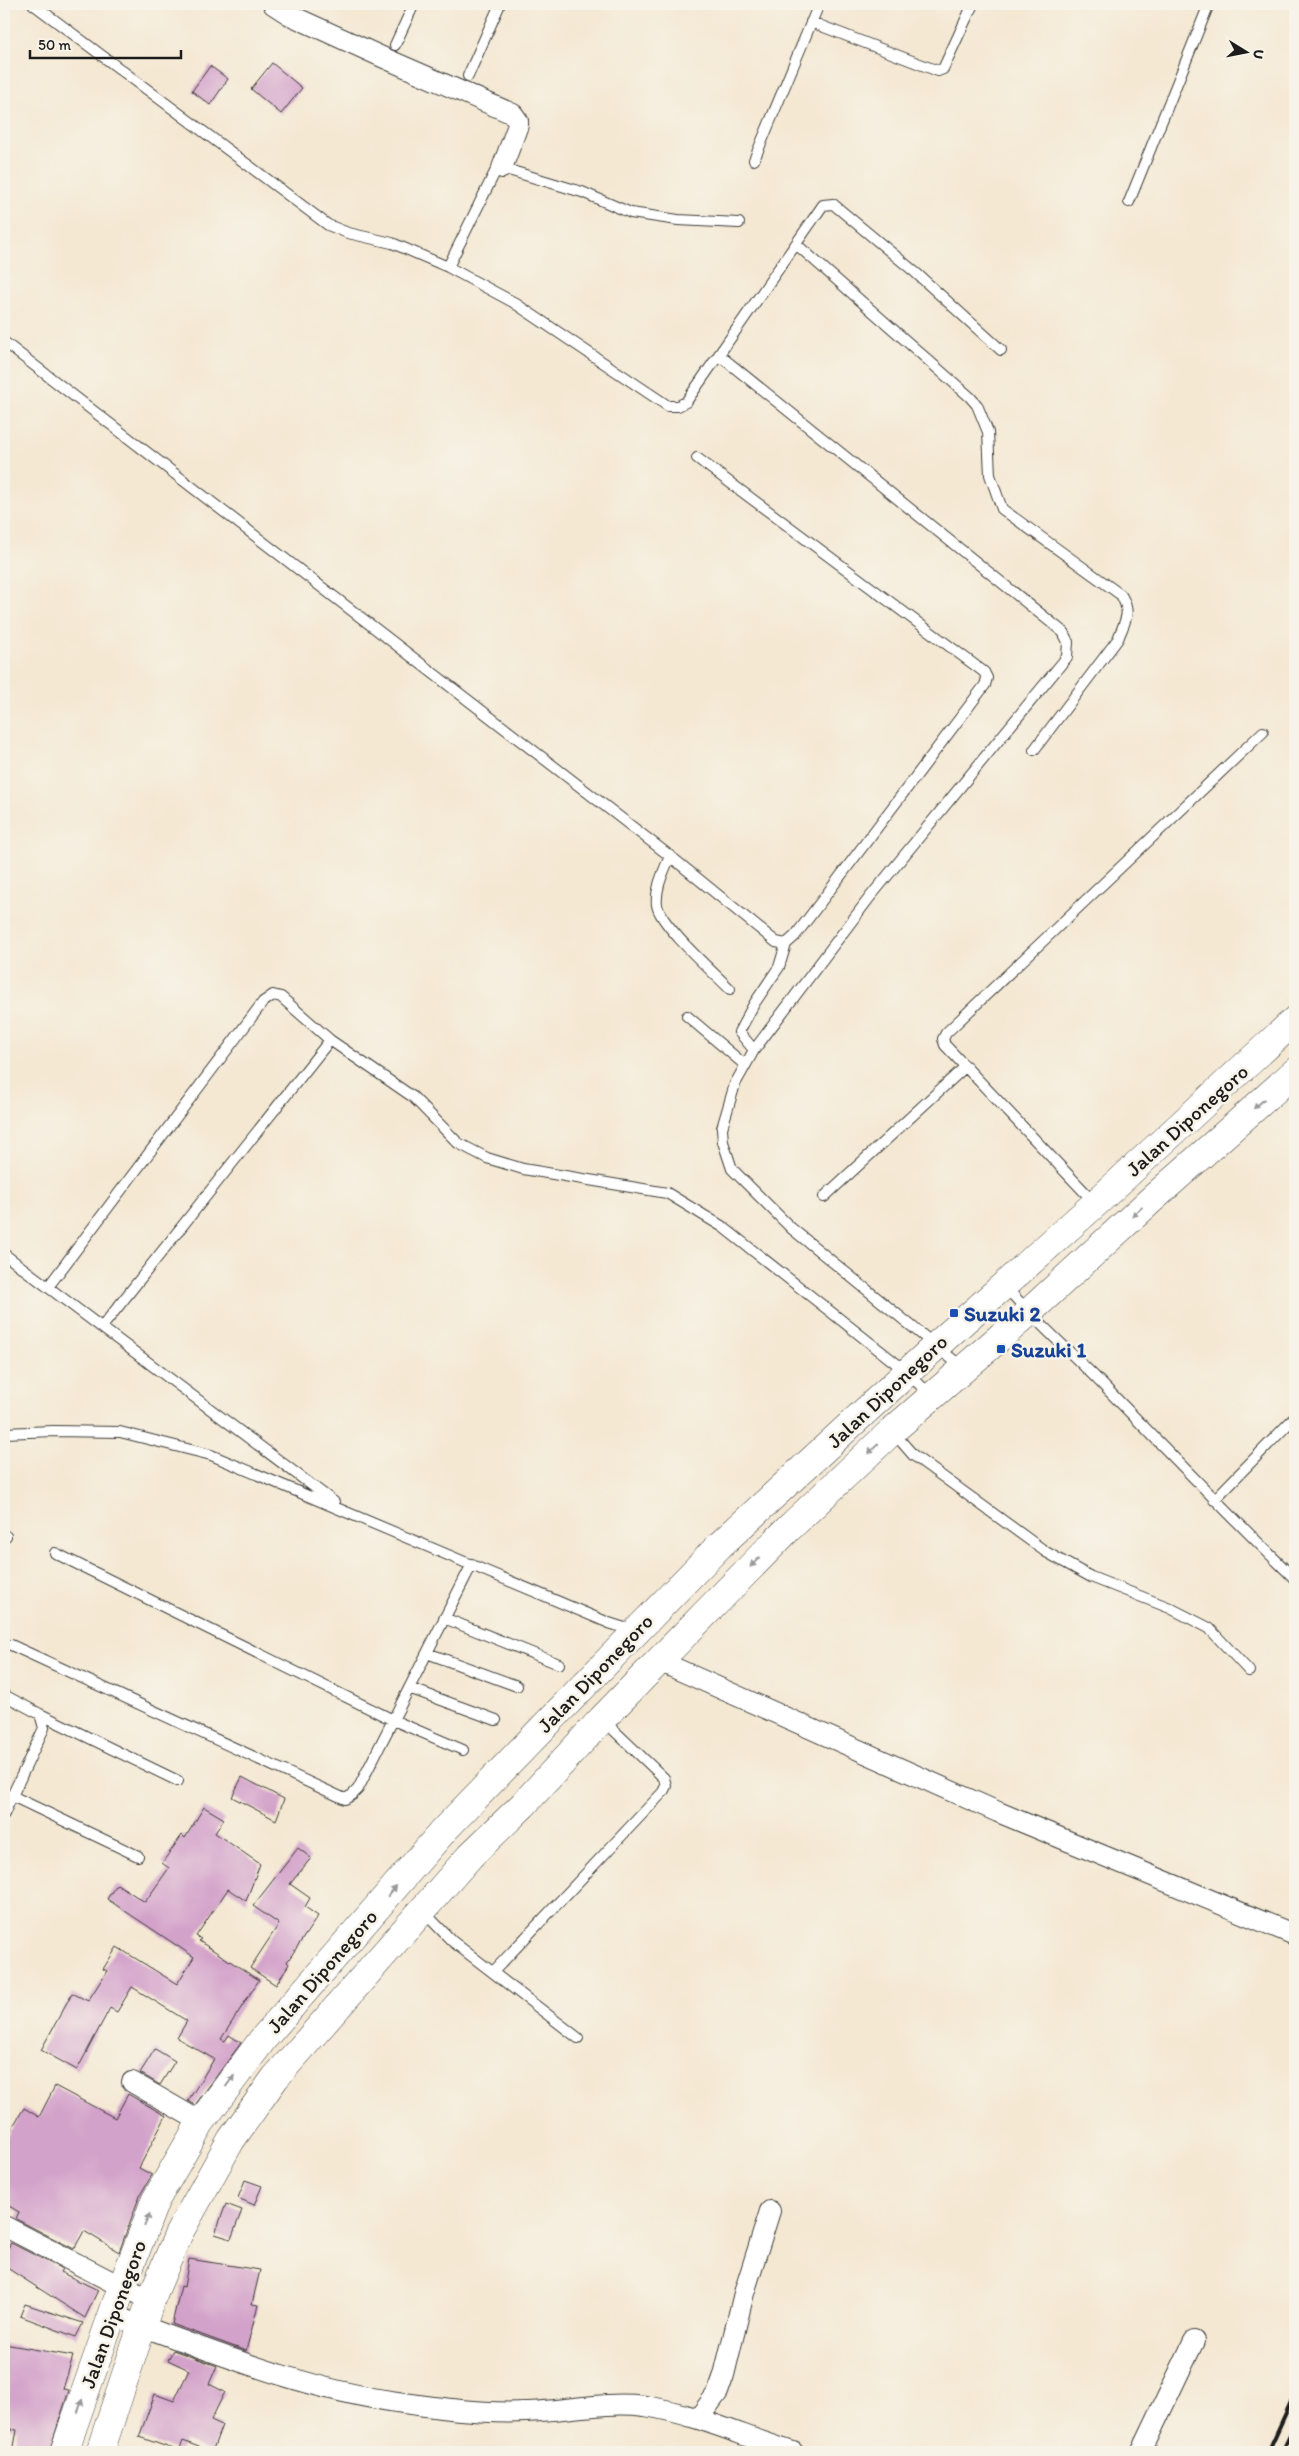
<svg xmlns="http://www.w3.org/2000/svg" width="1299" height="2456" font-family="Itim,sans-serif">
  <style>
    .building { fill: #d3a2ca }
    .lines { fill: none; stroke-linecap: round; stroke-linejoin: round }
    .service-casing { stroke: #3c3b37; stroke-width: 12 }
    .minor-casing { stroke: #3c3b37; stroke-width: 22 }
    .trunk-casing { stroke: #3c3b37; stroke-width: 29 }
    .service { stroke: #fff; stroke-width: 10 }
    .minor { stroke: #fff; stroke-width: 20 }
    .trunk { stroke: #fff; stroke-width: 28 }
    .rail { stroke: #1c1c1c; stroke-width: 4 }
    .oneway { fill: #999 }
    .transit-dot { fill: #1a4fb4; stroke: #f7f3e8; stroke-width: 2 }
    .labels { text-anchor: middle; dominant-baseline: central; stroke-width: 5; stroke-linejoin: round; paint-order: stroke }
    .street-label { font-size: 21px; fill: #1c1c1c; stroke: #f7f3e8 }
    .transit-label { font-size: 21px; font-weight: bold; fill: #164399; stroke: #f7f3e8; text-anchor: start }
  </style>
  <rect width="100%" height="100%" fill="#f7f3e8"/>
  <filter id="ink" filterUnits="userSpaceOnUse"><feTurbulence type="fractalNoise" baseFrequency=".02" numOctaves="2"/><feDisplacementMap in="SourceGraphic" scale="10" xChannelSelector="R" yChannelSelector="G"/><feConvolveMatrix kernelMatrix="1 2 1 2 8 2 1 2 1" color-interpolation-filters="sRGB"/></filter>
  <filter id="wash" filterUnits="userSpaceOnUse"><feTurbulence type="fractalNoise" baseFrequency=".0096" numOctaves="4" result="noise"/><feDisplacementMap in="SourceGraphic" scale="20" xChannelSelector="R" yChannelSelector="G"/><feGaussianBlur stdDeviation="1.12" result="paint"/><feColorMatrix in="noise" values="0 0 0 0 0 0 0 0 0 0 0 0 0 0 0 0 0 1.4 0 .05"/><feComposite in="paint" operator="in"/></filter>
  <g filter="url(#wash)">
    <rect width="100%" height="100%" fill="#f4e8d3"/>
    <g id="blocks">
      <path class="building" d="M272,63l30,25 -21,26 -30,-25z
        M210,66l18,13 -18,26 -18,-14z
        M242,1777l42,22 -8,21 -44,-23z
        M204,1807l20,12 -9,14 45,31 -14,37 -18,-12 -32,47 5,3 -2,2 60,39 -38,59 4,2 4,-6 12,8 -46,62 -7,-4 26,-42 -37,-21 10,-17 -55,-34 -15,25 -7,-4 -33,62 -36,-20 31,-57 16,8 19,-30 -4,-2 14,-22 60,37 17,-27 -87,-58 10,-15 28,18 24,-34 -7,-5 20,-28 3,3z
        M298,1848l13,10 -21,26 20,14 -5,9 13,9 -31,46 2,2 -13,21 -26,-17 29,-44 -26,-18z
        M155,2049l20,12 -15,24 -20,-12z
        M55,2086l60,32 13,-24 38,22 -27,52 13,7 -12,20 -21,57 -35,-21 -10,18 -58,-30 3,-7 -15,-9v-62l20,-33 15,9z
        M245,2180l17,6 -8,19 -16,-7z
        M226,2204l16,6 -11,29 -16,-5z
        M11,2243l51,26 -2,3 38,18 -13,28 -81,-52v-12z
        M189,2259l71,11 -8,34 6,1 -12,46 -74,-27 9,-38 3,1z
        M25,2304l58,19 -7,14 -56,-21z
        M4,2344l69,12 -10,33 6,1 -20,62h-36l4,-22 -13,-2z
        M173,2350l44,16 -8,18 16,8 -14,28 11,5 -10,27 -29,-11 -4,10 -40,-14 16,-43 19,7 15,-31 -21,-10z"/>
    </g>
  </g>
  <g filter="url(#ink)">
    <use href="#blocks" fill-opacity="0" stroke="#3c3b37" stroke-width="1"/>
    <g class="lines">
      <g class="service-casing">
        <path id="service" d="M33,4l295,221 20,8 44,10 56,24 65,35 155,104h10l8,-4 137,-197 10,-1 83,69 85,77
          M811,22l127,49 5,-2 30,-65
          M395,45l19,-41
          M468,76l32,-72
          M754,160l65,-156
          M1129,202l80,-198
          M796,244l174,153 7,8 11,27 2,43 12,34 119,86c11,19 4,25 -3,44l-84,111
          M448,267l47,-95 7,-4 80,24 49,21 47,7 61,3
          M4,342l666,514 106,86 10,2 9,-8 190,-251 2,-7 -3,-6 -287,-214
          M719,355l344,277 5,10 -1,15 -197,240 -116,153 -19,34 -13,44 1,14 9,27 59,59 172,140
          M670,856c-6,15 -15,32 -13,49 3,20 57,68 73,84
          M687,1016l58,49
          M754,1050l-15,-18 15,-28 25,-37 7,-23
          M824,1197l142,-131
          M1095,1203l-150,-158 -2,-6 3,-6 317,-301
          M4,1254l330,248
          M1004,1285c31,36 66,66 99,100 64,65 127,131 192,194
          M48,1287l215,-285 10,-7 8,2 49,43 83,57 45,46 29,15 36,11 144,24 56,34 184,145 23,23
          M102,1327l228,-287
          M893,1432l20,23 133,97 45,25 79,31 39,20 40,43
          M4,1433l49,-2 67,1 91,23 398,168 25,8
          M1214,1500l81,-83
          M4,1535l2,1
          M55,1553l338,167 70,30
          M444,1618l115,46
          M11,1645l334,154 7,-4 6,-6 114,-225
          M427,1653l90,33
          M409,1688l87,32
          M4,1695l36,19 4,14 -32,68 126,60
          M40,1714l138,67
          M4,1814l8,-18
          M423,1911l29,30 126,97
          M493,1972l170,-180 3,-6 -2,-8 -61,-58"/>
      </g>
      <g class="minor-casing">
        <path id="minor" d="M273,4l17,11 92,42 131,57 5,7v4l-16,43
          M659,1661l339,151 297,123
          M132,2082l69,40
          M4,2226l118,61 29,12
          M111,2315c94,33 187,73 286,87 42,6 85,12 128,10 40,-1 80,-11 120,-6 52,8 99,31 148,46
          M698,2419l20,-27 6,-17 20,-82 26,-82
          M1141,2452l53,-111"/>
      </g>
      <g class="trunk-casing">
        <path id="trunk" d="M64,2452l58,-165 33,-86 46,-79 62,-83 182,-210 275,-284 217,-200 158,-141 200,-184
          M100,2452l51,-153 28,-66 52,-93 44,-62 195,-222 53,-51 79,-86 186,-190 104,-98 136,-118 122,-112 145,-129"/>
      </g>
      <use href="#service" class="service"/>
      <use href="#minor" class="minor"/>
      <use href="#trunk" class="trunk"/>
      <path class="rail" d="M1268,2452l27,-59
        M1282,2452l13,-27"/>
    </g>
    <defs><path id="oneway-solid" d="M-6-.8H1V-3.2L6.5 0L1 3.2V.8H-6Z" transform="scale(1.25)"/></defs>
    <g class="oneway">
      <use href="#oneway-solid" transform="translate(1259 1104) rotate(139)"/>
      <use href="#oneway-solid" transform="translate(1137 1212) rotate(137)"/>
      <use href="#oneway-solid" transform="translate(873 1449) rotate(137)"/>
      <use href="#oneway-solid" transform="translate(755 1562) rotate(135)"/>
      <use href="#oneway-solid" transform="translate(392 1891) rotate(-50)"/>
      <use href="#oneway-solid" transform="translate(230 2081) rotate(-54)"/>
      <use href="#oneway-solid" transform="translate(147 2220) rotate(-67)"/>
      <use href="#oneway-solid" transform="translate(80 2406) rotate(-71)"/>
    </g>
  </g>
  <g class="transit-dot">
    <rect x="949" y="1308" width="10" height="10" rx="2.5"/>
    <rect x="996" y="1344" width="10" height="10" rx="2.5"/>
  </g>
  <g class="labels">
    <g class="street-label">
      <text transform="translate(1187 1120) rotate(-42)">Jalan Diponegoro</text>
      <text transform="translate(887 1391) rotate(-43)">Jalan Diponegoro</text>
      <text transform="translate(595 1673) rotate(-46)">Jalan Diponegoro</text>
      <text transform="translate(322 1971) rotate(-49)">Jalan Diponegoro</text>
      <text transform="translate(113 2314) rotate(-70)">Jalan Diponegoro</text>
    </g>
    <g class="transit-label">
      <text x="964" y="1313">Suzuki 2</text>
      <text x="1011" y="1349">Suzuki 1</text>
    </g>
  </g>
  <rect width="1299" height="2456" fill="none" stroke="#f7f3e8" stroke-width="20"/>
  <g transform="translate(1246 52) rotate(100)" stroke="#f7f3e8" stroke-width="4" paint-order="stroke">
  <path d="M0-4L9 19L0 12L-9 19Z" fill="#1c1c1c"/>
  <text y="-8" font-size="14" font-weight="bold" text-anchor="middle" fill="#1c1c1c">U</text>
  </g>
  <path d="M30 50v8h151v-8" fill="none" stroke="#1c1c1c" stroke-width="2.5"/>
  <text x="38" y="50" font-size="15" fill="#1c1c1c" stroke="#f7f3e8" stroke-width="4" paint-order="stroke">50 m</text>
</svg>
